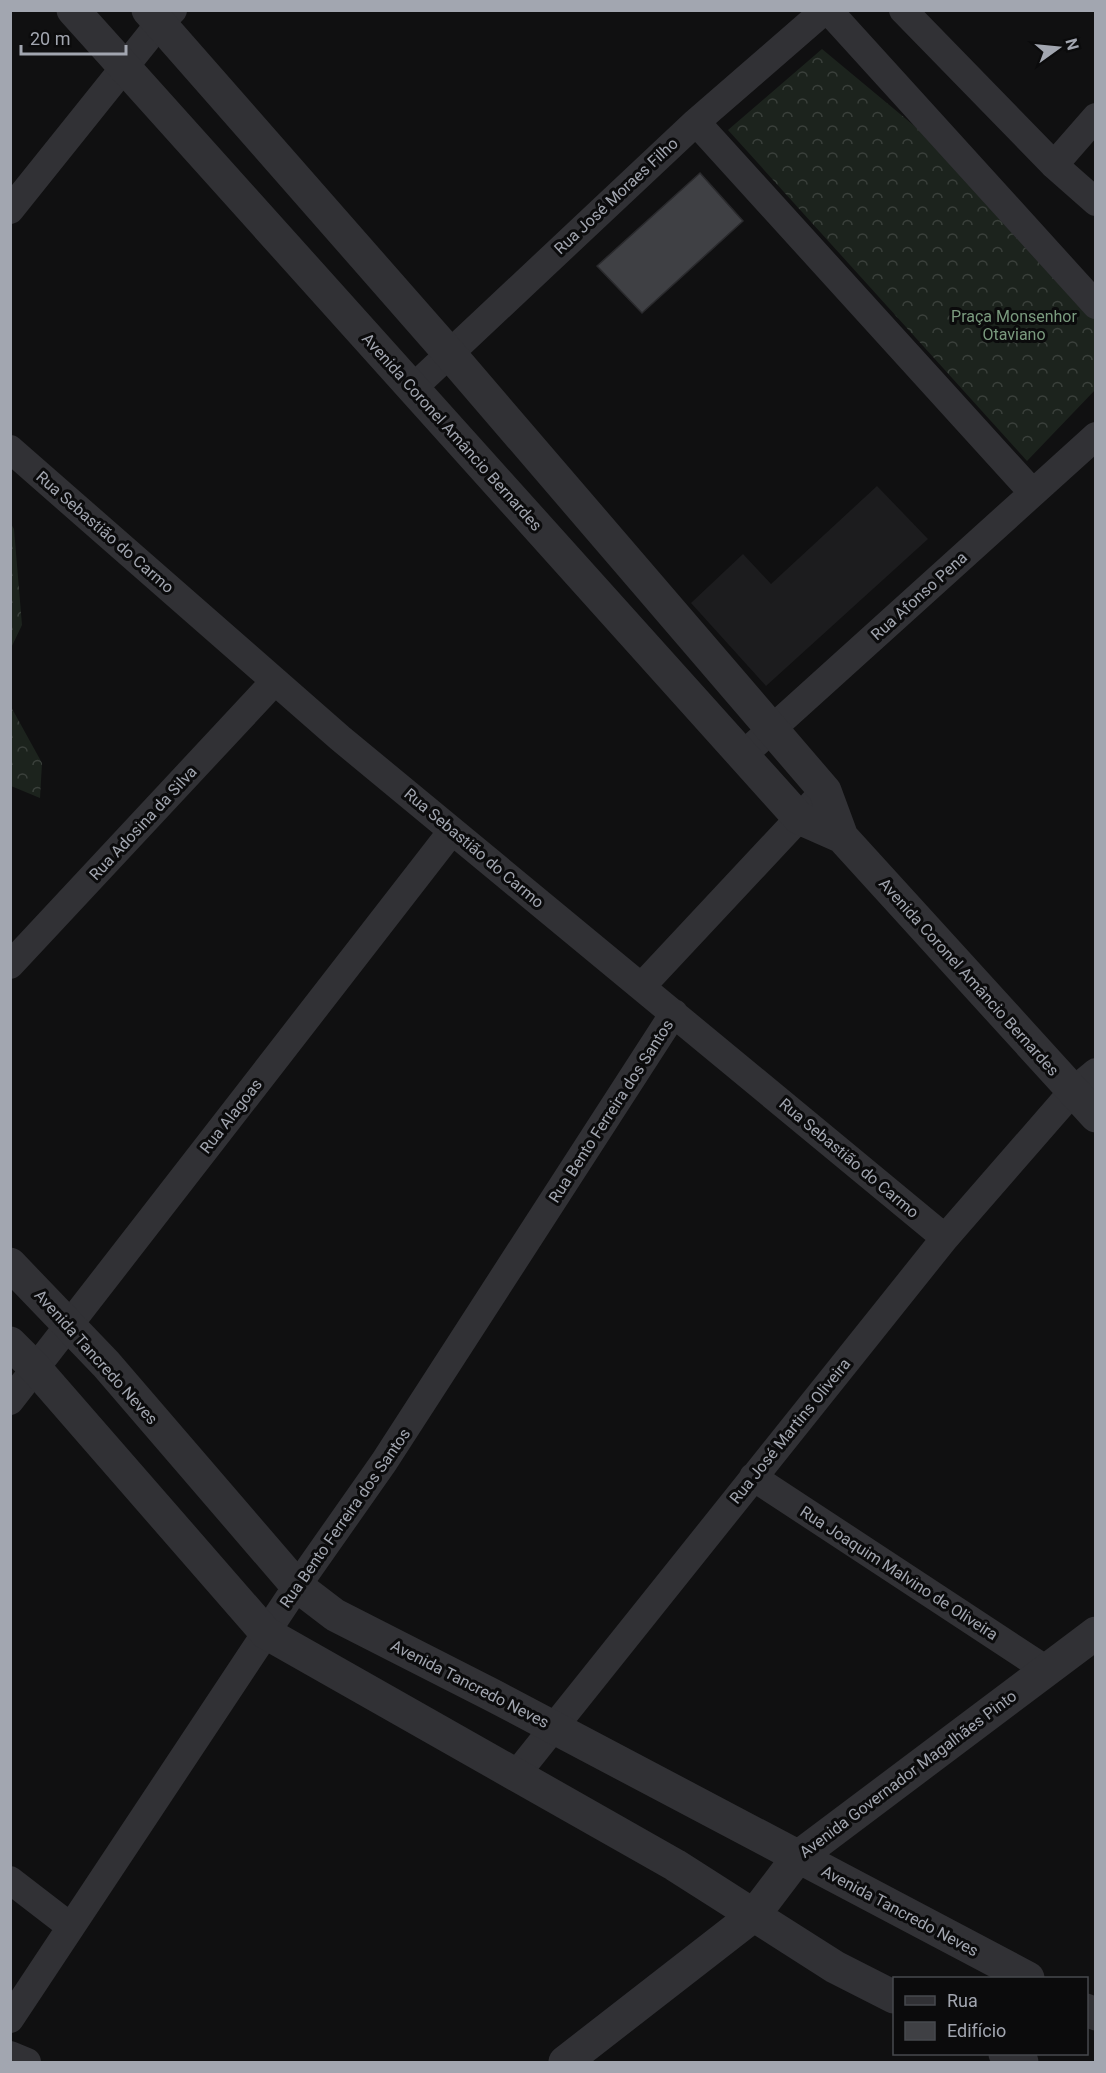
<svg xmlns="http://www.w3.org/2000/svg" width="1106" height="2073" font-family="Roboto,sans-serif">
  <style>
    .built { fill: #1c1c1e }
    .forest { fill: url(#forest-crowns) }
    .building { fill: #3f4044; stroke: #2a2a2d; stroke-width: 1.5 }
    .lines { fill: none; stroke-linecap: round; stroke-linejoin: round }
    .minor { stroke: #313135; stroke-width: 28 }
    .tertiary { stroke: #313135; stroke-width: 33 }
    .labels { text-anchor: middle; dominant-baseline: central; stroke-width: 6; stroke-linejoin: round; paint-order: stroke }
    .street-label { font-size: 16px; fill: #a2a6b0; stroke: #0b0b0c }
    .park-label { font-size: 16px; fill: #7a9a7e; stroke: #0b0b0c }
  </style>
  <defs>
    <pattern id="forest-crowns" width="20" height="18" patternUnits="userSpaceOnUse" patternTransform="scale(1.5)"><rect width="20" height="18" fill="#1c231d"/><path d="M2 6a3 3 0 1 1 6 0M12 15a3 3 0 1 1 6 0" fill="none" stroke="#3a403b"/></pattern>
  </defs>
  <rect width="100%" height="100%" fill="#101011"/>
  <path class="built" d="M877,486l51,53 -162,147 -75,-83 52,-49 28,30z"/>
  <path class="forest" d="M822,49l155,129 118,114v98l-68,71 -299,-331z
    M11,524l3,5 8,96 -11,23z
    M10,705l32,58 -2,35 -29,-12z"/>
  <path class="building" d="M700,173l43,48 -101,92 -45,-47z"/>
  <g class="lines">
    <path class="minor" d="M828,10l268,295
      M903,10l151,155 42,37
      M696,122l337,371
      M1054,165l42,-48
      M10,210l149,-186 14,-14
      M413,388l283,-266 129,-112
      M10,449l330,289 605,500
      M742,756l354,-320
      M10,965l265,-284
      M642,986l173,-185
      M10,1401l442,-570
      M753,1477l292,192
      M515,1776l430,-538 128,-147 23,-19
      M10,1880l61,47
      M10,2019l287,-433 87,-124 290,-449
      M10,2055l17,7"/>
    <path class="tertiary" d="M73,10l726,808 43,19
      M148,10l301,343 376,438 17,46 254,279
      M10,1264l96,100 191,222 38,29 159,81 534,282
      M10,1343l26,26 230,264 409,232 160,102 59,30
      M1086,2010l10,4
      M1005,2054l17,8
      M565,2062l189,-147 44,-58 298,-224"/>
  </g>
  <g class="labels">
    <g class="street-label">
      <text transform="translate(616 196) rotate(-43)">Rua José Moraes Filho</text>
      <text transform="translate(452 432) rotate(48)">Avenida Coronel Amâncio Bernardes</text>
      <text transform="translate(105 532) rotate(41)">Rua Sebastião do Carmo</text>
      <text transform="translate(919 596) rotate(-42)">Rua Afonso Pena</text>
      <text transform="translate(143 823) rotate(-47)">Rua Adosina da Silva</text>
      <text transform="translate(474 848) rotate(40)">Rua Sebastião do Carmo</text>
      <text transform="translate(969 977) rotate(48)">Avenida Coronel Amâncio Bernardes</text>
      <text transform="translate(611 1111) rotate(-57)">Rua Bento Ferreira dos Santos</text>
      <text transform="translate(231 1116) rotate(-52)">Rua Alagoas</text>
      <text transform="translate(849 1158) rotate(40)">Rua Sebastião do Carmo</text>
      <text transform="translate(96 1357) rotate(48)">Avenida Tancredo Neves</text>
      <text transform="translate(790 1431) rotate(-51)">Rua José Martins Oliveira</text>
      <text transform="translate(345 1518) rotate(-55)">Rua Bento Ferreira dos Santos</text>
      <text transform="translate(899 1573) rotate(33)">Rua Joaquim Malvino de Oliveira</text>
      <text transform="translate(470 1684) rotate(27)">Avenida Tancredo Neves</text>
      <text transform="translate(908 1774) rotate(-37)">Avenida Governador Magalhães Pinto</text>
      <text transform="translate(900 1911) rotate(28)">Avenida Tancredo Neves</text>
    </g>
    <g class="park-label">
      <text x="1014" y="316">Praça Monsenhor<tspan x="1014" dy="18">Otaviano</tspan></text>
    </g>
  </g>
  <rect width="1106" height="2073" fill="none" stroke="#a2a6b0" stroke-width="24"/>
  <rect x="893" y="1977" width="195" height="78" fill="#0b0b0c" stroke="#47494e" stroke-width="1.5"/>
  <rect x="905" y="1996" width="30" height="9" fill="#313135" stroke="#47494e" stroke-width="1.5"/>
  <text x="947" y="2007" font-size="18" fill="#a2a6b0">Rua</text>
  <rect x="905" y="2022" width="30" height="18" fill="#3f4044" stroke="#47494e" stroke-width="1.5"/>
  <text x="947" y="2037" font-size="18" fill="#a2a6b0">Edifício</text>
  <g transform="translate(1058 48) rotate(75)" stroke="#0b0b0c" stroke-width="4.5" paint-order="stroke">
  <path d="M0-4.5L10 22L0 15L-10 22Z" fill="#a2a6b0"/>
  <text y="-9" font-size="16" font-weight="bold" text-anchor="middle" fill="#a2a6b0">N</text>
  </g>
  <path d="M21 45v9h105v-9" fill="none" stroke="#a2a6b0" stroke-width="3"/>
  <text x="30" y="45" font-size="18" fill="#a2a6b0" stroke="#0b0b0c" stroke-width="4.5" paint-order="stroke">20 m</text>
</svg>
